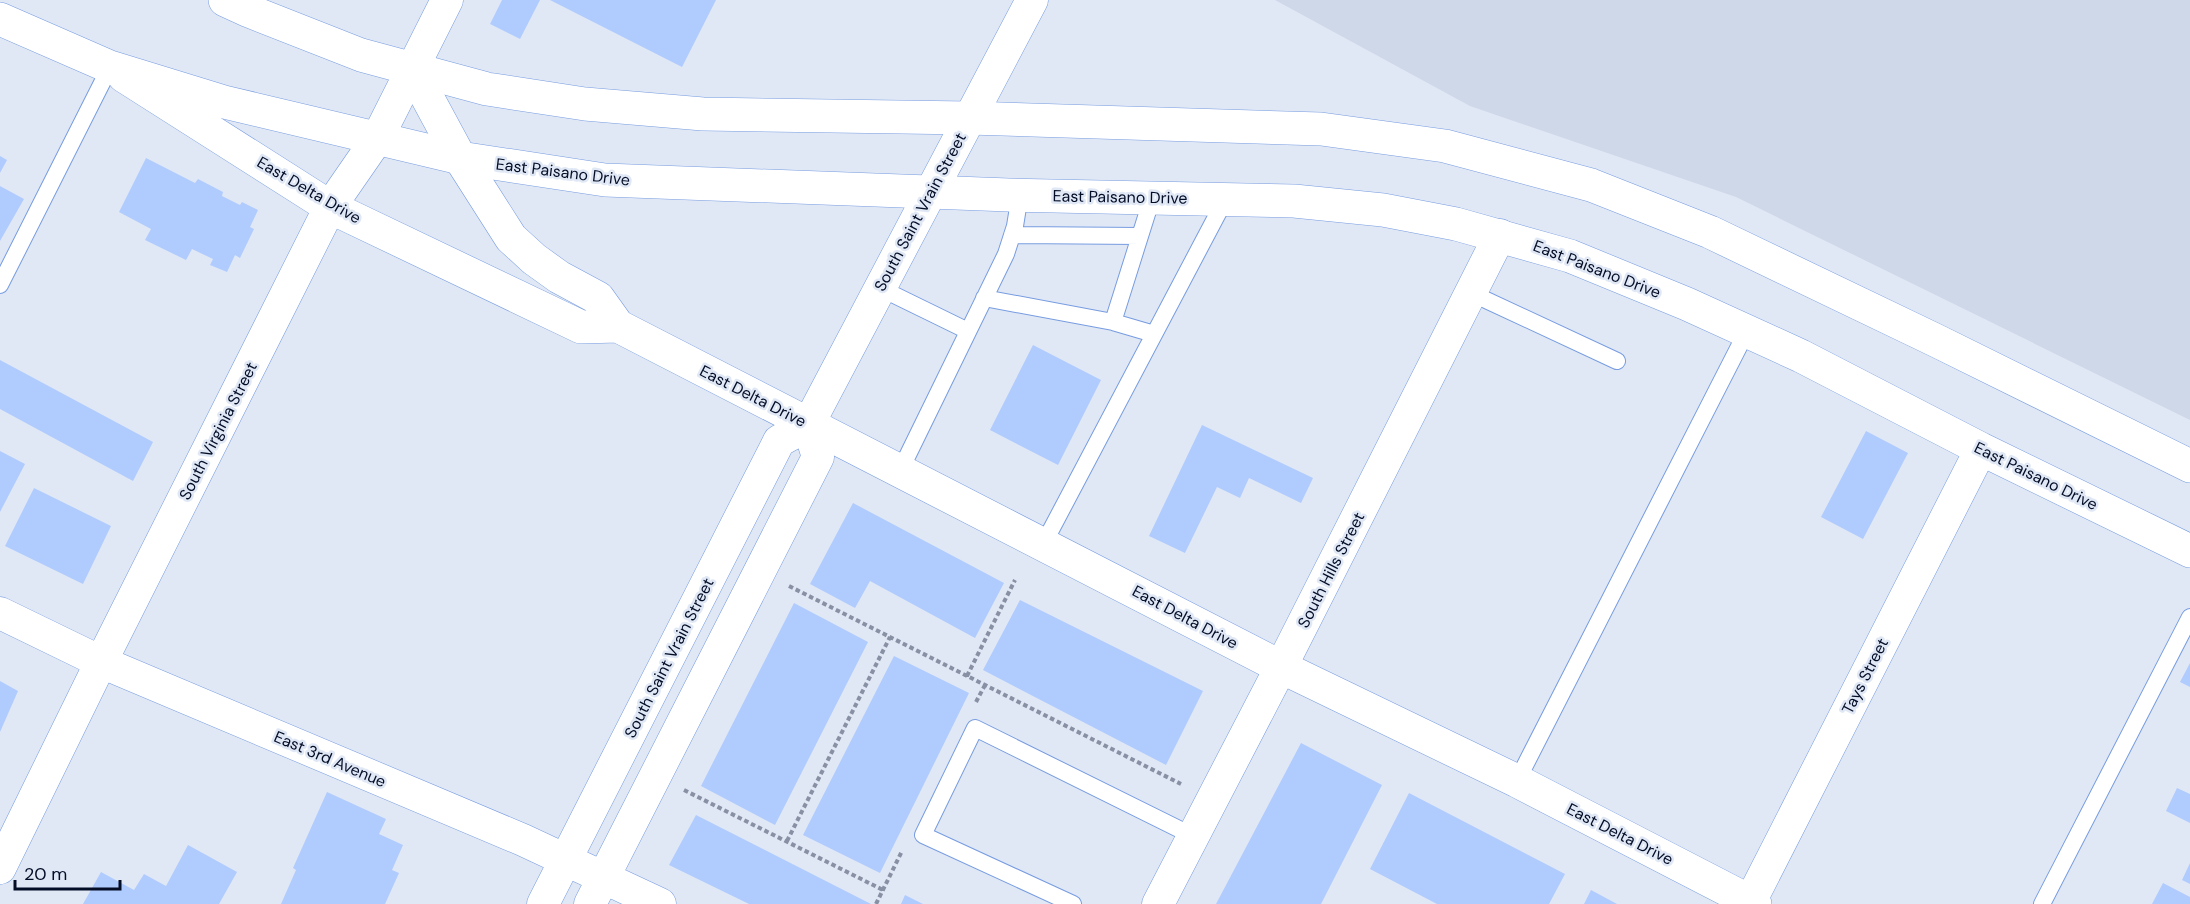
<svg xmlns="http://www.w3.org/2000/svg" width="2190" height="904" font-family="'DM Sans',sans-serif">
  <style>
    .built { fill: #cfd8e8 }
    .building { fill: #b0cbfd }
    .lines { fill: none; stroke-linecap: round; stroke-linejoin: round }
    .lane-casing { stroke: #779ce0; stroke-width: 18 }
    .street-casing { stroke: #779ce0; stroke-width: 33 }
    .secondary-casing { stroke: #779ce0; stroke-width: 34 }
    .primary-casing { stroke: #779ce0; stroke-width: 34 }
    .path { stroke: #8890a3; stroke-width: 4; stroke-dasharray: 4.5 3; stroke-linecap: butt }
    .lane { stroke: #fff; stroke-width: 16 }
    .street { stroke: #fff; stroke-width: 32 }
    .secondary { stroke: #fff; stroke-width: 33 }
    .primary { stroke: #fff; stroke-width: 33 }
    .labels { text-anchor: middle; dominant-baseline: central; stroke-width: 5; stroke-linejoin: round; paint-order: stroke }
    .street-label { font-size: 16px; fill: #030d26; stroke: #e0e8f6 }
  </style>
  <rect width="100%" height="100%" fill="#e0e8f6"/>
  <path class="built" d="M1275,0h915v420l-454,-223 -266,-91z"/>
  <path class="building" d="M502,0h38l-20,39 -30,-15z
    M550,0h166l-34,67z
    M0,156l7,4 -7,13z
    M146,158l49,25 3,-4 25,13 -1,4 18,9 2,-3 16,8 -8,17 4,2 -14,29 -5,-3 -8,17 -17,-7 3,-6 -21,-10 -6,11 -41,-20 6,-11 -32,-17z
    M0,186l24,13 -24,42z
    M1033,345l68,35 -43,85 -68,-35z
    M0,360l153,82 -20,39 -133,-72z
    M1202,425l111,53 -12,25 -52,-25 -9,20 -23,-11 -32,66 -36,-17z
    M1866,431l42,22 -45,86 -42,-22z
    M0,451l25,13 -25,48z
    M34,488l77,38 -28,58 -78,-38z
    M853,503l151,80 -29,55 -105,-57 -15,27 -45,-24z
    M1020,600l183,91 -37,74 -183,-95z
    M794,603l74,39 -93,183 -74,-39z
    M894,656l75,37 -89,180 -77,-38z
    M2190,663v24l-10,-5z
    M0,681l18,10 -18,41z
    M1301,743l81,42 -61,119h-105z
    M2177,788l13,6v29l-24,-12z
    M327,792l59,27 -7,15 24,11 -11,25 7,3 -14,31h-104l15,-34 -3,-2z
    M1409,793l156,81 -16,30h-112l-67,-35z
    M696,815l175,89h-122l-80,-39z
    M188,845l49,27 -18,32h-136l18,-32 33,18 10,-16 22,12z
    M2190,863v21l-8,-4z
    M2163,883l27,14v7h-38z
    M1591,890l26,14h-33z
    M905,895l18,9h-22z"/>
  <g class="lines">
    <g class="lane-casing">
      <path id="lane" d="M1012,235l128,1
        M0,285l110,-218
        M880,288l88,43
        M1471,293l146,68
        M984,298l129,24 39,-124
        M1113,322l41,12
        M900,471l106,-217 9,-28 5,-31
        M1044,543l181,-343
        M1517,781l230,-450
        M1073,904l-150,-69 52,-107 218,108
        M2042,904l148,-287"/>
    </g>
    <g class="street-casing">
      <path id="street" d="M0,613l101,49 422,178 137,64
        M0,868l101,-206 229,-455 47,-68 70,-139
        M543,904l231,-453 5,-10 29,-16 224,-425
        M590,904l228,-447 -10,-32
        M1158,904l123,-237 219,-432
        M1749,904l232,-455"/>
    </g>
    <g class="secondary-casing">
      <path id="secondary" d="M412,69l48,89 51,80 23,21 25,18 39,21 20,28 663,341 236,114 238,123
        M124,76l206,131 251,120 37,-1"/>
    </g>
    <g class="primary-casing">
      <path id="primary" d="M225,0l24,11 112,44 126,34 98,15 118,10 266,4 352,11 124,17 146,39 119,47 225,108 255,126
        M0,19l110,48 114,35 236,56 145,22 404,15 285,6 89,9 73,14 114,32 117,48 114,52 180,93 209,102"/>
    </g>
    <path class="path" d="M789,586l392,198
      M967,676l48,-96
      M976,702l9,-17
      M684,790l199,100
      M787,841l103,-204
      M876,904l26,-53"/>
    <use href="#lane" class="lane"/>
    <use href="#street" class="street"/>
    <use href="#secondary" class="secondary"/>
    <use href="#primary" class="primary"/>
  </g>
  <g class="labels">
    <g class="street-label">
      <text transform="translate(563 172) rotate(7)">East Paisano Drive</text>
      <text transform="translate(309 190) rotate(30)">East Delta Drive</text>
      <text transform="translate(1120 197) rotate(1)">East Paisano Drive</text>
      <text transform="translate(920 212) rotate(-62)">South Saint Vrain Street</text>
      <text transform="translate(1597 269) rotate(21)">East Paisano Drive</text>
      <text transform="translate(753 396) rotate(27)">East Delta Drive</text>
      <text transform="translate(218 431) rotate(-63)">South Virginia Street</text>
      <text transform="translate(2036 476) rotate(26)">East Paisano Drive</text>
      <text transform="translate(1331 570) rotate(-63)">South Hills Street</text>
      <text transform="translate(1185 617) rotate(28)">East Delta Drive</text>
      <text transform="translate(669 658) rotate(-63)">South Saint Vrain Street</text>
      <text transform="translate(1865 676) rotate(-63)">Tays Street</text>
      <text transform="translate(330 759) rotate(23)">East 3rd Avenue</text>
      <text transform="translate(1620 834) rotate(27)">East Delta Drive</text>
    </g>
  </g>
  <path d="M15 880v9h105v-9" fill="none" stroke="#030d26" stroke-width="3"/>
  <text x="24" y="880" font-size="18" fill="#030d26" stroke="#e0e8f6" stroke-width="4.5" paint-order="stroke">20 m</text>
</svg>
